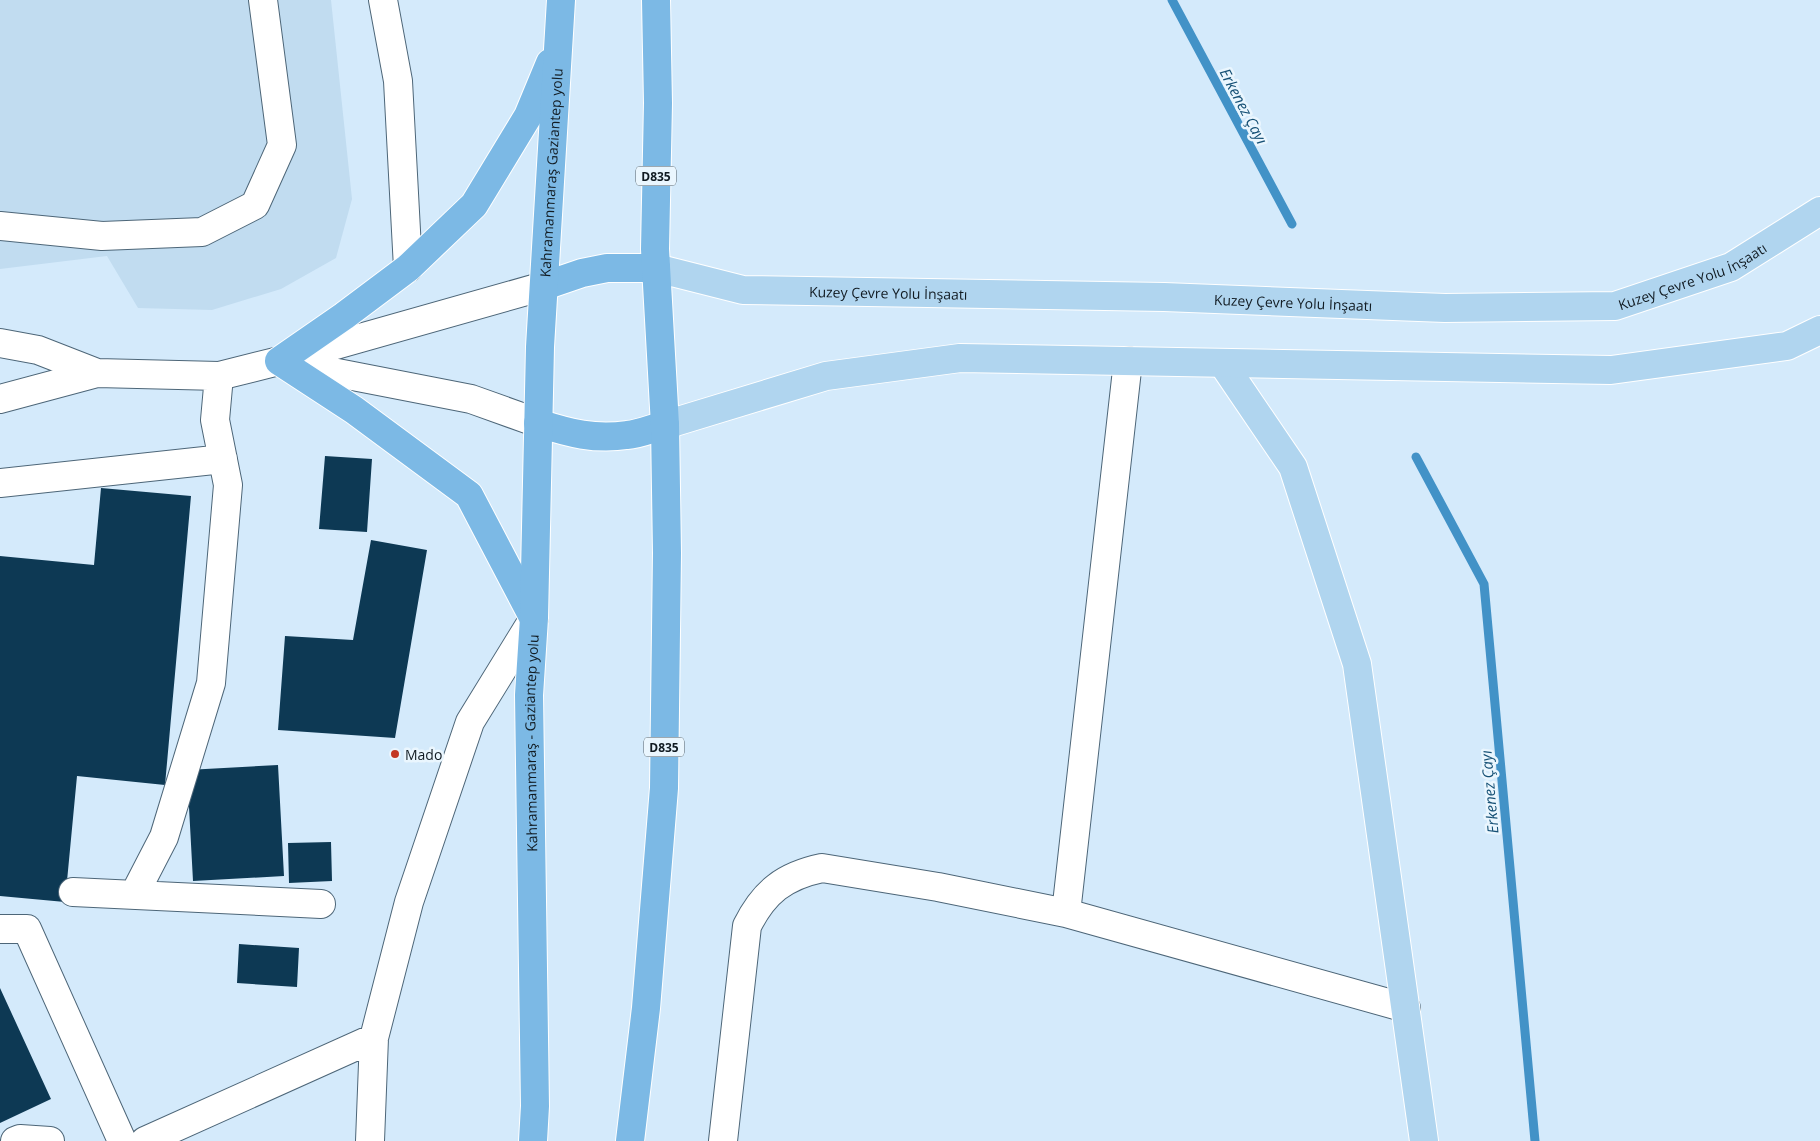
<svg xmlns="http://www.w3.org/2000/svg" width="1820" height="1141" font-family="'Open Sans',sans-serif">
  <style>
    .built { fill: #c1dcf0 }
    .lines { fill: none; stroke-linecap: round; stroke-linejoin: round }
    .stream { stroke: #4292c7; stroke-width: 9 }
    .building { fill: #0d3954 }
    .minor-casing { stroke: #4d6678; stroke-width: 30 }
    .major-casing { stroke: #fff; stroke-width: 30 }
    .highway-casing { stroke: #fff; stroke-width: 30 }
    .minor { stroke: #fff; stroke-width: 28 }
    .major { stroke: #b0d5ef; stroke-width: 28 }
    .highway { stroke: #7cb9e5; stroke-width: 28 }
    .poi-dot { fill: #c33823; stroke: #eaf6fe; stroke-width: 2 }
    .labels { text-anchor: middle; dominant-baseline: central; stroke-width: 5; stroke-linejoin: round; paint-order: stroke }
    .shield { fill: #eaf6fe; stroke: #525d64; stroke-width: 1 }
    .shield-label { font-size: 12px; font-weight: bold; fill: #111b22 }
    .street-label { font-size: 14px; fill: #111b22; stroke: #eaf6fe }
    .poi-label { font-size: 14px; fill: #111b22; stroke: #eaf6fe; text-anchor: start }
    .water-label { font-size: 15px; font-style: italic; fill: #155075; stroke: #eaf6fe }
  </style>
  <rect width="100%" height="100%" fill="#d4eafb"/>
  <path class="built" d="M0,0h331l21,199 -16,59 -55,31 -69,21 -74,-2 -31,-52 -107,13z"/>
  <g class="lines">
    <path class="stream" d="M1172,0l120,224
      M1416,457l68,127 51,557"/>
  </g>
  <path class="building" d="M325,456l47,3 -5,73 -48,-3z
    M101,488l90,8 -26,289 -88,-9 -12,126 -65,-6v-340l94,9z
    M371,540l56,10 -32,188 -117,-8 7,-94 68,4z
    M278,765l6,111 -91,5 -6,-111z
    M331,842l1,39 -43,2 -1,-40z
    M239,944l60,4 -2,39 -60,-4z
    M0,988l51,111 -51,24z"/>
  <g class="lines">
    <g class="minor-casing">
      <path id="minor" d="M383,0l15,81 10,187
        M0,226l102,10 100,-4 53,-27 27,-60 -19,-145
        M0,343l38,7 59,23
        M286,363l185,36 67,24
        M0,399l97,-26 122,3 60,-15 265,-75
        M0,483l223,-24
        M73,892l248,12
        M134,895l30,-58 47,-154 17,-198 -13,-65 4,-44
        M1066,913l340,95
        M0,929h27l95,212
        M15,1141l5,-2 30,2
        M145,1141l229,-103
        M370,1141l4,-103 35,-136 61,-180 64,-104
        M723,1141l24,-215c17,-34 37,-50 75,-58l116,19 128,26 62,-552"/>
    </g>
    <g class="major-casing">
      <g id="major">
        <path id="s1" d="M656,268l87,22 421,7 281,11 170,-2 116,-39 89,-56"/>
        <path d="M1223,364l70,103 64,197 67,477"/>
        <path d="M665,425l161,-49 134,-18 651,12 176,-24 33,-16"/>
      </g>
    </g>
    <g class="highway-casing">
      <g id="highway">
        <path d="M544,286l38,-13 25,-5h49"/>
        <path d="M538,423c31,10 57,17 89,12 13,-1 26,-7 38,-10"/>
        <path d="M533,617l-64,-122 -115,-85 -75,-49 65,-45 64,-48 66,-63 54,-89 22,-53"/>
        <path id="s2" d="M533,1141l2,-35 -6,-411 5,-77 6,-271 21,-347"/>
        <path d="M630,1141l16,-133 18,-220 3,-235 -2,-128 -10,-176 3,-146 -2,-103"/>
      </g>
    </g>
    <use href="#minor" class="minor"/>
    <use href="#major" class="major"/>
    <use href="#highway" class="highway"/>
  </g>
  <circle class="poi-dot" cx="395" cy="754" r="5"/>
  <g class="labels">
    <g class="shield">
      <rect x="636" y="166.5" width="40" height="19" rx="4"/>
      <rect x="644" y="737.5" width="40" height="19" rx="4"/>
    </g>
    <g class="shield-label">
      <text x="656" y="176">D835</text>
      <text x="664" y="747">D835</text>
    </g>
    <g class="street-label">
      <text stroke="none"><textPath href="#s2" startOffset="969">Kahramanmaraş Gaziantep yolu</textPath></text>
      <text stroke="none"><textPath href="#s1" startOffset="1045">Kuzey Çevre Yolu İnşaatı</textPath></text>
      <text stroke="none"><textPath href="#s1" startOffset="235">Kuzey Çevre Yolu İnşaatı</textPath></text>
      <text stroke="none"><textPath href="#s1" startOffset="640">Kuzey Çevre Yolu İnşaatı</textPath></text>
      <text stroke="none"><textPath href="#s2" startOffset="398">Kahramanmaraş - Gaziantep yolu</textPath></text>
    </g>
    <g class="poi-label">
      <text x="405" y="754">Mado</text>
    </g>
    <g class="water-label">
      <text transform="translate(1244 106) rotate(62)">Erkenez Çayı</text>
      <text transform="translate(1489 792) rotate(-95)">Erkenez Çayı</text>
    </g>
  </g>
</svg>
